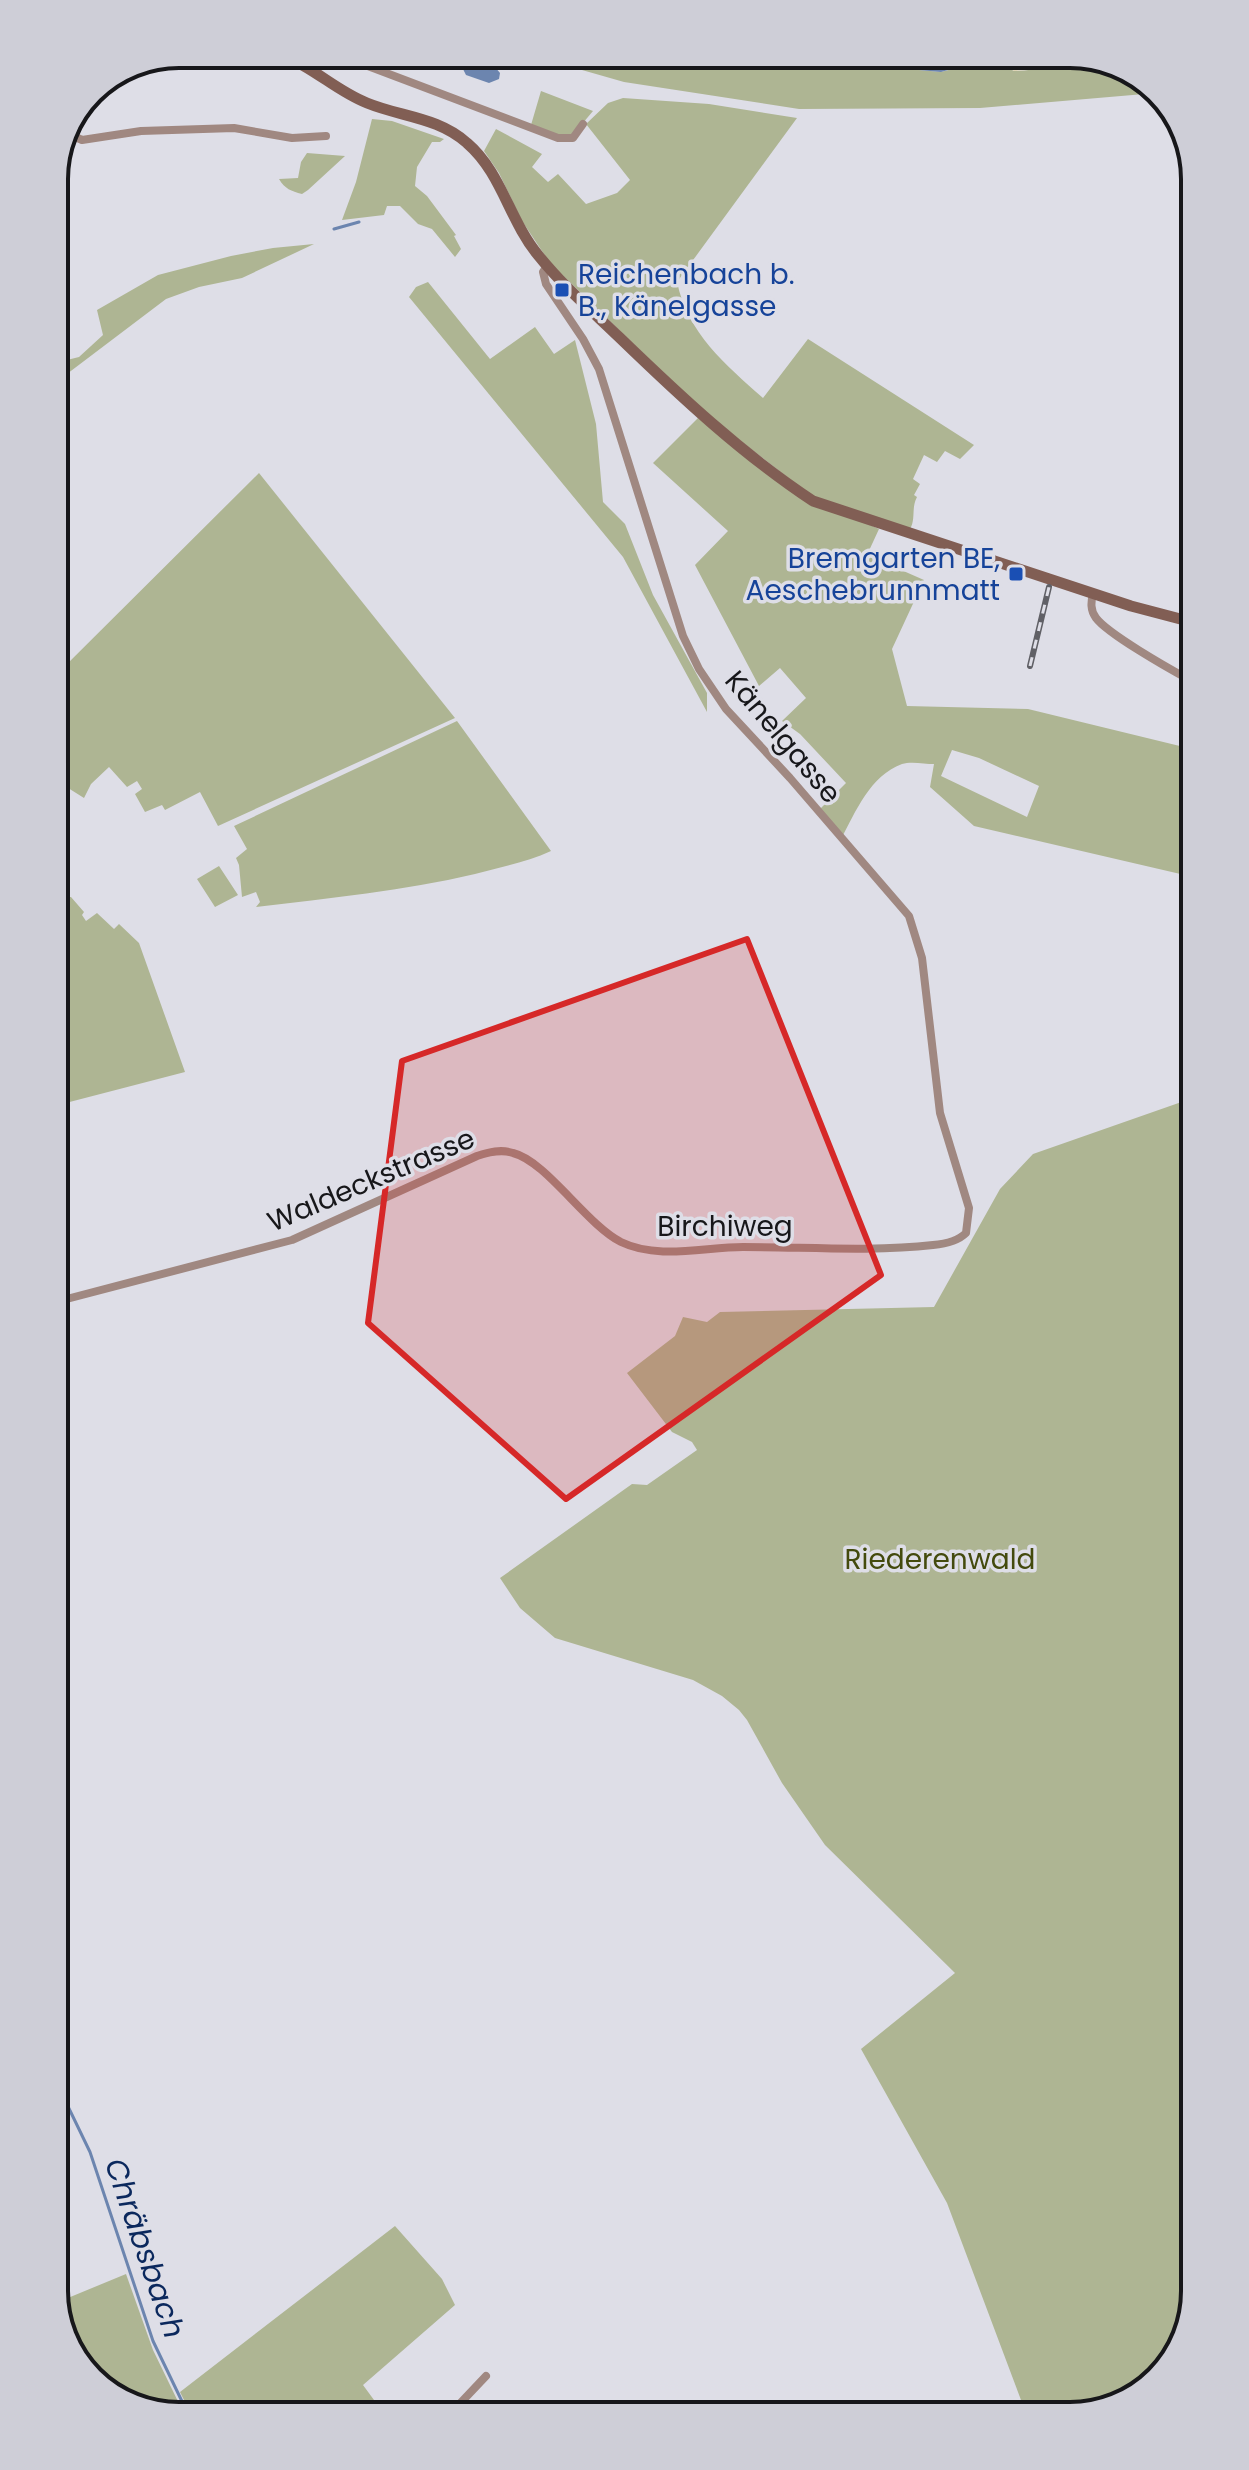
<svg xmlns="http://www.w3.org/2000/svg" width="1249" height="2470" font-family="Poppins,sans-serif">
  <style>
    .green { fill: #aeb593; fill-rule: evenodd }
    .sand { fill: #dfd5b1 }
    .water { fill: #6c85af }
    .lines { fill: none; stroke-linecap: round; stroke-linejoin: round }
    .stream { stroke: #6c85af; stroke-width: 3 }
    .street { stroke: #a08881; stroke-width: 8 }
    .secondary { stroke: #815e54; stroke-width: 11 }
    .rail-casing { stroke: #606066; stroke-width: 6 }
    .rail { stroke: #dedee7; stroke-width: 3; stroke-dasharray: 9; stroke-linecap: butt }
    .marked { fill: #d62828; fill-opacity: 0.2; stroke: #d62828; stroke-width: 6; stroke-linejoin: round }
    .transit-dot { fill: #1a4fb4; stroke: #dedee7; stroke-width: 3 }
    .labels { text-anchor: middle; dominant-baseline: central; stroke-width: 7; stroke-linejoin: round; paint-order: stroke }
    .transit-label { font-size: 28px; fill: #164399; stroke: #dedee7; text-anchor: start }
    .street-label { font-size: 28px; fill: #17171a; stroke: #dedee7 }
    .park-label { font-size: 28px; fill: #434a0d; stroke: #dedee7 }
    .water-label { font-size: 30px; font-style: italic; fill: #0b285d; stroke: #dedee7 }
    .rim { fill: none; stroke: #17171a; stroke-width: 4 }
  </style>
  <rect width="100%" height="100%" fill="#dedee7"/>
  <path class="green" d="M484,54h196l118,5 143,13c21,-6 55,-13 73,-1 46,-2 110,-20 142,22l-176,15 -181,1 -175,-27 -70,-20 -39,2z
    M541,91l52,20 -21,25h-13l-28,-11z
    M623,98l86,6 88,14 -120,164c11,52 48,82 86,116l45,-59 166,106 -14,14 -15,-8 -8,11 -13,-7 -11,24 7,5 -6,11 3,2c-6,11 -1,22 -7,32l-95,-32 -10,-6 -99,-77 -156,-151 -28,-42 -23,-48 -15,-22 12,-22 46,25 -10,13 16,15 10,-8 28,30 31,-11 13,-13 -44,-56 22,-21z
    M372,119l20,2 52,18 -4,3h-8l-15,25 -2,19 12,10 29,39 -2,1 7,13 -6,8 -23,-28 -14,-5 -18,-18h-13l-3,9 -42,5 14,-38z
    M307,153l38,3 -37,34 -6,4c-11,-3 -17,-5 -23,-15l19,-1 3,-16z
    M314,244l-72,34 -43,9 -33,12 -111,84v-20l24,-6 24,-22 -6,-25 61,-35 73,-19 42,-8z
    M428,282l62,77 45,-32 19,27 21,-14 21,84 7,78 22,22 28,71 54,98v19l-84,-155 -214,-260 7,-10z
    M698,418l83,66 98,45 -12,26 57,25 -32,69 15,57 121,3 160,39 1,128 -215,-50 -44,-39 4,-23c-9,0 -23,-3 -32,0 -32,12 -46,47 -61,75l-24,-27 29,-29 -46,-49 -18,-13 24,-23 -26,-30 -21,18 -64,-121 33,-34 -75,-68zM952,750l27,8 60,28 -12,31 -86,-41z
    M259,473l196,245 -237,108 -18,-34 -35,18 -3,-5 -17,7 -10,-18 7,-5 -5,-8 -10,6 -18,-20 -18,17 -7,14 -27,-17 -1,-106z
    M457,721l94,130c-24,11 -50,16 -76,23 -72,17 -145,24 -219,33l4,-5 -4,-10 -14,5 -3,-32 -3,-7 11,-9 -13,-23z
    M219,866l19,29 -23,12 -18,-28z
    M57,894l2,3h12l13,15 -2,3 4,6 11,-8 17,16 5,-5 20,19 46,129 -127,33z
    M1190,1099l5,1192 -21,70 -57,46 -93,1 -77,-205 -86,-154 94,-76 -130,-128 -43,-62 -35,-63 -8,-10 -17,-14 -29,-16 -138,-42 -35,-30 -20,-30 132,-94 15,1 50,-35 -5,-8 -20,-10 -45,-59 48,-37 8,-19 24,5 13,-10 214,-5 66,-118 33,-35z
    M395,2226l47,53 13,26 -92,80 11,15 -1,14 -181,2 -12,-24z
    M126,2274l27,76 32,66h-13l-69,-26 -40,-52v-38z"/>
  <path class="sand" d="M1002,54h76l28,11 -92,6 -8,-5h-22z"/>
  <path class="water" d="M681,54h332l-16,6 -5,6h-30l-21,6 -143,-13z
    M472,58l23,9 5,6 -1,6 -10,4 -23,-8 -6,-12z"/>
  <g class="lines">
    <path class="stream" d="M334,229l25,-7
      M62,2094l28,58 63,189 36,75"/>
    <path class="street" d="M336,54l222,84h15l10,-14
      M71,135l11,5 59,-9 93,-3 58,10 34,-2
      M1093,593c-2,9 -3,17 3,25 12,16 72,50 92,61
      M59,1301l233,-61 185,-84c12,-4 24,-7 36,-3 33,8 73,71 108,89 37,18 83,5 122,5 63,0 127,5 190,-2 11,-1 25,-4 33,-12l3,-25 -29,-95 -18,-155 -13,-42 -119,-138 -64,-69 -27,-40 -16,-33 -84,-267 -16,-30 -37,-55 -3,-12 4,-6
      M451,2413l35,-37"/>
    <path class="secondary" d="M277,54c34,10 57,36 90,49 34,14 71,14 100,40 35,30 42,77 71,112 24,30 53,55 81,82 61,59 123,117 194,164l318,105 57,15"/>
    <g class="rail-casing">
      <path id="rail" d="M1030,666l19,-79"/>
    </g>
    <use href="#rail" class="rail"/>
  </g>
  <path class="marked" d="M747,939l134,336 -315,224 -198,-176 34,-262z"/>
  <g class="transit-dot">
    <rect x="554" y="282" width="16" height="16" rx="4"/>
    <rect x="1008" y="566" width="16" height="16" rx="4"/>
  </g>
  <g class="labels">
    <g class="transit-label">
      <text x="578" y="274">Reichenbach b.<tspan x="578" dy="32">B., Känelgasse</tspan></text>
      <text x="1000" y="558" text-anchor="end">Bremgarten BE,<tspan x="1000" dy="32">Aeschebrunnmatt</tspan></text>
    </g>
    <g class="street-label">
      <text transform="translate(783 737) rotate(50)">Känelgasse</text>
      <text transform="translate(371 1180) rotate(-23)">Waldeckstrasse</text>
      <text x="725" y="1226">Birchiweg</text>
    </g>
    <g class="park-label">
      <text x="940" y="1559">Riederenwald</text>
    </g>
    <g class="water-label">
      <text transform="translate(145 2248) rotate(71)">Chräbsbach</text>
    </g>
  </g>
  <path d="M0 0H1249V2470H0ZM179 68H1070A111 111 0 0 1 1181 179V2291A111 111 0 0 1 1070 2402H179A111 111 0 0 1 68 2291V179A111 111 0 0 1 179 68Z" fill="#ceced7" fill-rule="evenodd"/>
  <path class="rim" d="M179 68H1070A111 111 0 0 1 1181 179V2291A111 111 0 0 1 1070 2402H179A111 111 0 0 1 68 2291V179A111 111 0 0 1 179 68Z"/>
</svg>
